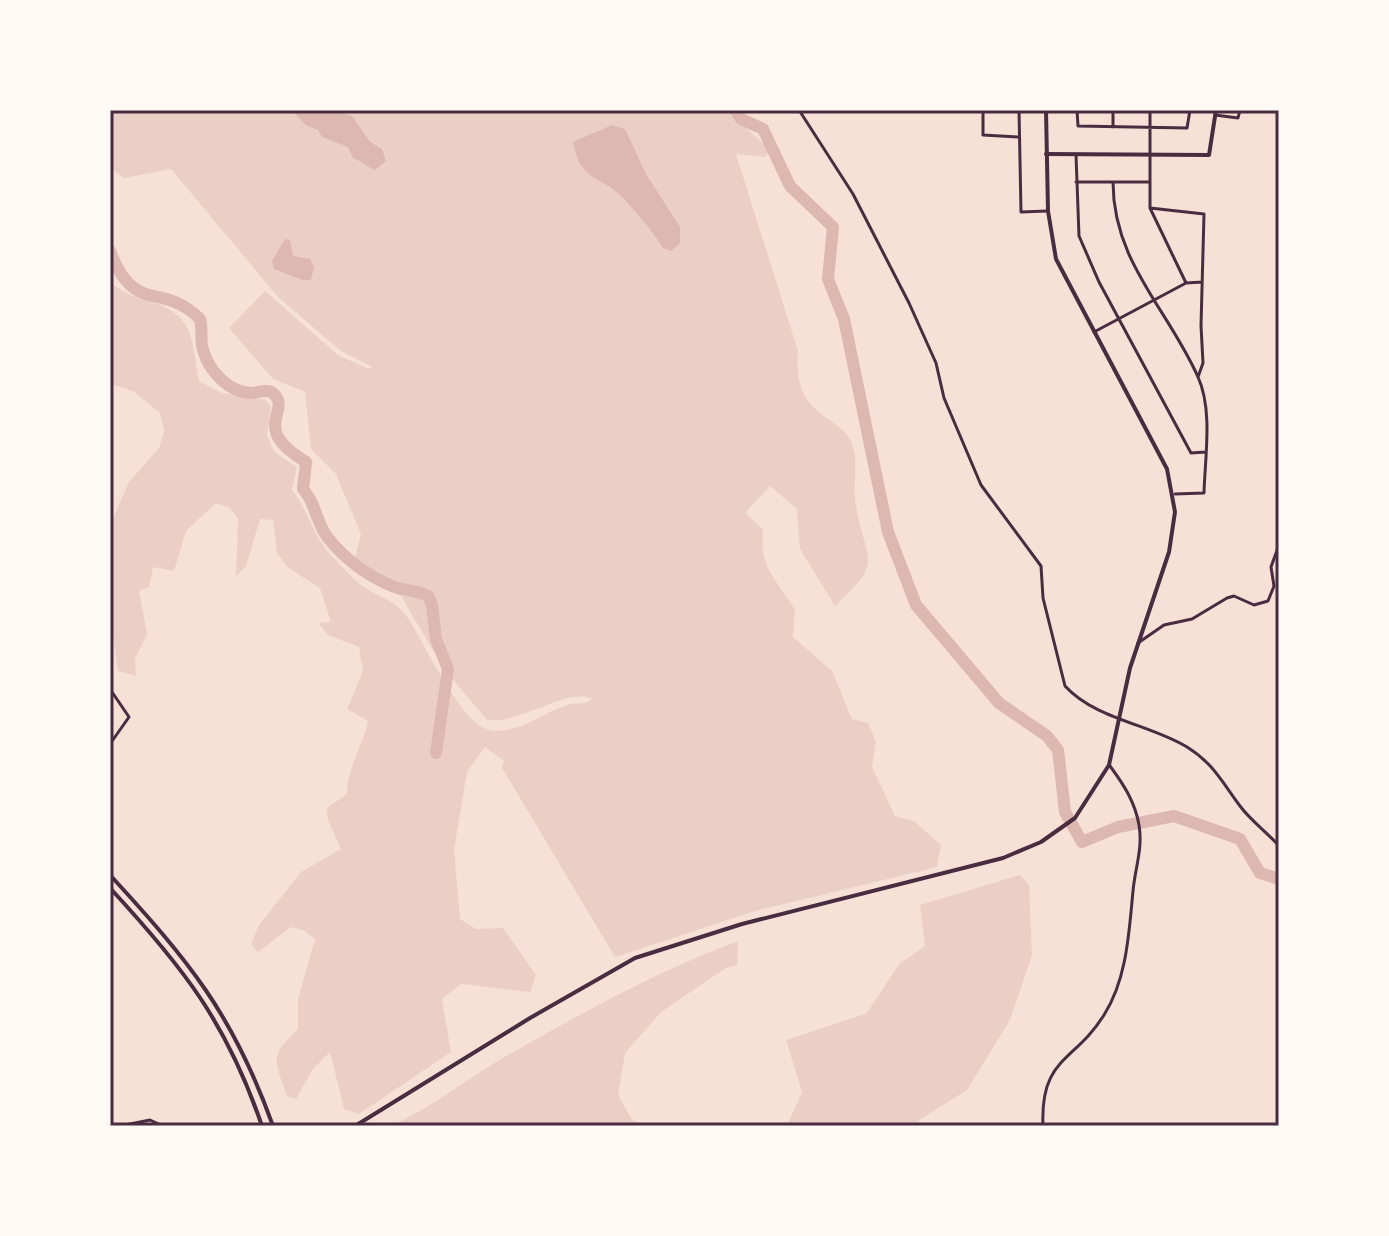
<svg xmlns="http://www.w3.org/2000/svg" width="1389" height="1236" font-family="'Archivo Narrow',sans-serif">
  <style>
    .green { fill: #ebcfc5 }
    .water { fill: #dcb8b0 }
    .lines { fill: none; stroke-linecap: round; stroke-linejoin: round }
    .river { stroke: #dcb8b0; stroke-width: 12 }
    .minor { stroke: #4a2c40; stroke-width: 3 }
    .tertiary { stroke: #4a2c40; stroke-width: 4 }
    .secondary { stroke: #4a2c40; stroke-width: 4 }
    .neatline { fill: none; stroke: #4a2c40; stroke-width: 3 }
  </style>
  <rect width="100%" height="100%" fill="#f7e1d7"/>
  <path class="green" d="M110,110h616c13,15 32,25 43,41l-4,6 -29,-3 62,197c-2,21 1,46 20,60 12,11 28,17 34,33 7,19 0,42 4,62 10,57 29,54 -21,100l-35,-57 -3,-40 -27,-23 -25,27 18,16c-4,40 13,49 32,81l-2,27 39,34 20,48 16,4 8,19 -4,25 23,49 19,5 27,24 -4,22 -182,44 -140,46 -113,-189 2,-7 -19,-14 -18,25 -13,78 6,69 16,10 27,-1 33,47 -6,17 -69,-8 -19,15 9,53 -92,62 -15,-5 -14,-57 -17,17 -17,30 -9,-3c-13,-37 -18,-40 11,-67v-30l17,-60 -12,-9 -12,-3 -33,25 -7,-8 8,-19 42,-53 40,-23 -13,-29 -1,-12 20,-14c0,-27 16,-47 21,-73l-21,-12 16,-38 -4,-24 -31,-12 -10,-12 13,-1 -11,-34 -33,-21 -10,-14 -4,-33 -13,-1 -14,47 -10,11 2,-58 -8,-11 -14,-5 -30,28 -12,40 -21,-4 -4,20 -10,4 8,43 -12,25 1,17 -18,-5 -8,-54v-92l19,-43 30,-34 5,-17 -4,-18 -27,-22 -23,-7v-103c19,22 55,17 72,39 13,15 13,43 17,61l23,12 44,7 5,7 -4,28 7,17 23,15 -5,23c16,19 20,44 37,63 11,11 26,30 40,37 15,9 28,12 39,28 16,25 50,98 76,110 26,11 56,-13 80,-22 10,-4 19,0 28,-7 -23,-13 -70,25 -105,21l-43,-51 -43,-73 -32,-15 -14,-23 6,-24 -25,-60 -25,-25 -6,-57 -32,-13 -44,-51 36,-37 73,64 31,14 3,-2 -31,-16 -63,-54 -107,-128 -47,9 -13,-10z
    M1020,875l9,10 3,70 -22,65 -43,70 -57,36h-123l15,-34 -16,-52 81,-27 32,-49 26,-18 -5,-41z
    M738,941l-1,24 -11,3 -65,44 -36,41 -7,42 13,23 10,8h-250c40,-18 73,-45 110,-67 77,-44 154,-87 237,-118z"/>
  <path class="water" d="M291,110h42l19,6 18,26 12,7 4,12 -11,9c-8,-3 -13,-9 -22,-12l-5,-11 -26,-10 -4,-7 -11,-4z
    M612,125l13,4 21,45 34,53v16l-9,8 -8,-3c-11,-18 -26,-35 -41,-51 -23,-23 -42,-15 -49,-55z
    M285,239l5,1 3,16 17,3 4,8 -3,13h-9l-28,-11 -2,-8z"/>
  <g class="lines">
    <path class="river" d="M735,110l6,9 22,10 27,57 43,41 -5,52 16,40 44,213 28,73 83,98 48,33 11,14 7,62 17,30 36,-15 56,-11 66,23 20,34 19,6
      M110,251c25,66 51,29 90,68 3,10 0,21 3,31 6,21 26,43 49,43 8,-1 17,-5 23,2 15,18 -25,33 31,67l-3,27c13,14 13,34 25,49 17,21 40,38 64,48 12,5 25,4 36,10l4,9 4,34 12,30 -12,84"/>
    <path class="minor" d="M799,110l54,84 56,109 27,60 8,35 37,87 60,81 2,32 22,88c30,33 84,38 122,61 26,16 35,35 53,59 11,15 27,26 39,40
      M983,110v25l35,2
      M1019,110l2,102 26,-1
      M1077,110l1,16 109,2 3,-18
      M1113,110v17
      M1150,110v98l36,75
      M1215,115l23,3 2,-8
      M1076,155l3,81 20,46 92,171 14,-1
      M1076,182h74
      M1113,182c0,80 55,127 85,195 15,33 7,80 6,116l-29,1
      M1150,208l54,6 -3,112 2,37 -5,14
      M1094,332l92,-49 16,-1
      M1138,643l26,-18 28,-6 35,-21 7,-2 20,9 14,-4 6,-15 -3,-19 8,-22
      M110,689l19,28 -19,27
      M110,1068v46
      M110,1123l3,3
      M120,1126l30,-6 13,6
      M1043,1126c-3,-69 31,-63 61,-111 23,-36 25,-83 29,-124 2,-23 10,-42 6,-66 -4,-23 -15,-40 -29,-59"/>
    <path class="tertiary" d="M1046,154l163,1 7,-45"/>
    <path class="secondary" d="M110,875c79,86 123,139 163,251
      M110,888c73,79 117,135 152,238
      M355,1126l175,-108 105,-60 107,-34 261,-66 38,-16 34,-24 34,-53 21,-97 39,-116 6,-40 -8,-43 -111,-210 -8,-48 -2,-101"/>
  </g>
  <rect width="1389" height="1236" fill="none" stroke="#fffaf5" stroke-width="224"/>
  <rect x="112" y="112" width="1165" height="1012" class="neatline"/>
</svg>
